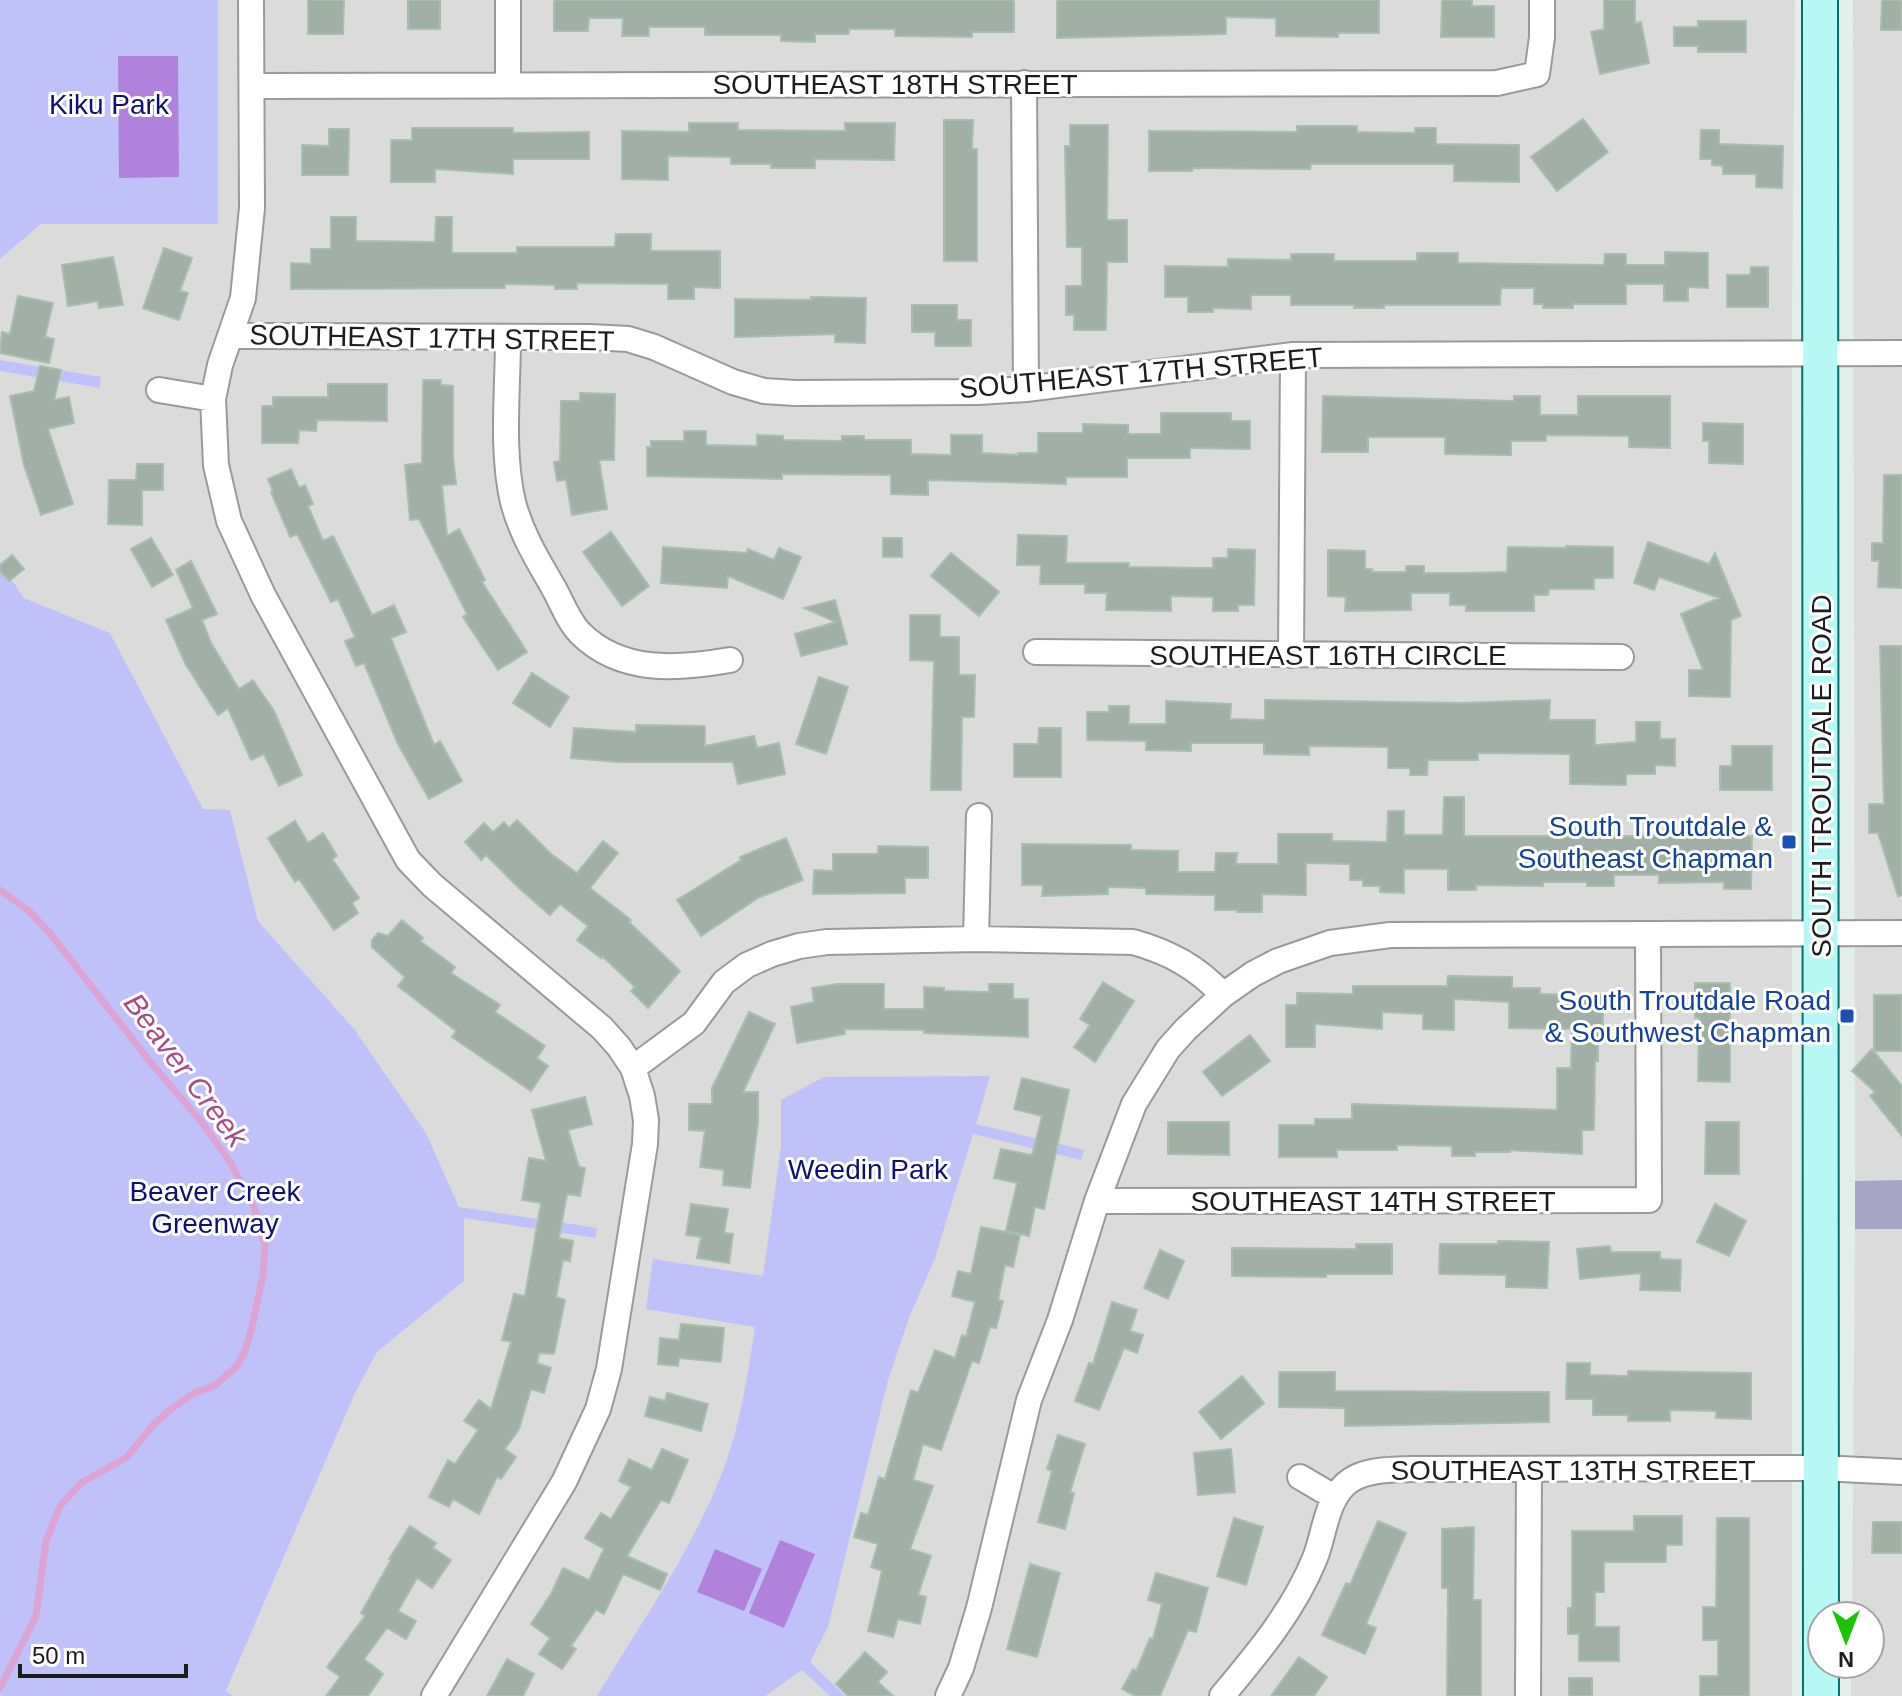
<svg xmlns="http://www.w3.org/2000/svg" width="1902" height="1696" font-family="Arial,sans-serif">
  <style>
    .residential { fill: #dadbda }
    .cemetery { fill: #a6a5c6 }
    .park { fill: #c0c1f8 }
    .pitch { fill: #b082db }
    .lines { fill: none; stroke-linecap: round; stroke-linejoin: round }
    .stream { stroke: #dba4d4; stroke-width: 7 }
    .building { fill: #a2afa7; stroke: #a6bfae; stroke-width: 2 }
    .street-casing { stroke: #9a9a9a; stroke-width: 28 }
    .secondary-casing { stroke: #086f70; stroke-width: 38 }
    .street { stroke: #fff; stroke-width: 24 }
    .secondary { stroke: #b7f7f4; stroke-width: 34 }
    .transit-dot { fill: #1a4fb4; stroke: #fff; stroke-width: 3 }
    .labels { text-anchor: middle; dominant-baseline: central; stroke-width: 6; stroke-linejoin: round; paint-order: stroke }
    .street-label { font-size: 28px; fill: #1d1d1d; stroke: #fff }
    .park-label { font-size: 28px; fill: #0e1078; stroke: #fff }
    .transit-label { font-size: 28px; fill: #164399; stroke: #fff; text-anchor: end }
    .water-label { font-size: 30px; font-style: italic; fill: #a94c84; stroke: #fff }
  </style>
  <rect width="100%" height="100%" fill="#e3eee9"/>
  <path class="residential" d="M218,0h1577l-3,316v1380h-1559l-7,-4 129,-299 22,-41 87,-71v-63l130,20 -135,-31 -33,-74 -71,-103 -97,-109 -28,-111h-27l-93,-177 -86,-35 -24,-36v-191l99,17 2,-10 -101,-18v-101l41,-35 177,-1z
    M1853,0h49v1180l-47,1z
    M1855,1229h47v467h-51v-32h19v-48h-18z"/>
  <path class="cemetery" d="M1902,1180v49h-47v-48z"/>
  <path class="park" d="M0,0h218v224h-177l-41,35z
    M0,360l101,17 -1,11 -100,-17z
    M0,562l24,36 86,35 93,176 27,1 28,111 97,109 71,103 33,74 138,21 -2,10 -131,-20v63l-87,71 -22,41 -129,298 7,5h-233z
    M990,1076l-14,48 108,26 -3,10 -108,-26 -38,124 -26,60 -21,62 -60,247 -18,35 35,34h-15l-28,-26 -37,26h-168c45,-75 98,-149 128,-231 16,-45 23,-92 30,-138l-109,-18 7,-50 110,17 18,-129v-47l43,-23z"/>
  <path class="pitch" d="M118,56h60l1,121 -60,1z
    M780,1540l35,14 -31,74 -35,-15z
    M715,1549l47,20 -18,42 -47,-19z"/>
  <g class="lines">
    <path class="stream" d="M0,890l29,21 20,21 102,131 49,57 30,42 24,45 11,38 -2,30 -11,52 -7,24 -8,15 -23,20 -20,7 -24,17 -16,14 -27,33 -46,26 -21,23 -14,35 -10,75 -36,72"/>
  </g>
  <path class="building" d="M308,0h36l-1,34h-35z
    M408,0h32v29h-32z
    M554,0h460v32h-42v5l-77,-1v-7h-46v5h-34v8l-34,-1v-6h-76v-8h-56v9h-27l1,-18h-34l-1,13h-34z
    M1057,0h322v33h-41v4l-62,-1v-18l-50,-1v17l-169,4z
    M1442,0h30v6h22v31h-53z
    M1604,0h31v23l6,-1 8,41 -49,11 -9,-42 13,-3z
    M1882,0h20v30h-21z
    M1698,21h48v31h-48v-6h-24v-19h24z
    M1583,119l25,33 -51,39 -26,-34z
    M944,120h29l-1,29h5v112h-33z
    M689,123h49v7l107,1v-8h50l-1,37 -79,-1v9h-44v-4h-40v-7l-63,-1v24l-46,-1v-48l67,1z
    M1070,125h38l-1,95h20v42h-20l-1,68h-32v-15h-8v-29h16v-39h-15l-2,-101h5z
    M1297,126h60v6l58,1v-5h21v16l83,1v37l-65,-1v-17h-143l-1,5 -118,-1v3h-43v-40l148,1z
    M412,128h101v5l76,-1v27h-76v15l-78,-5v13h-44v-42h21z
    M329,129h20l-1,46h-46v-30l27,1z
    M1701,130h18v14l64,2 -1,42 -26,-1v-13h-33v-8l-11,-1v-6h-12z
    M331,217h25v24l79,1 1,-25h16v36h65v-6h98l1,-13h35v17h69v37l-26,-1v12h-26v-15l-91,-1v6h-22v-4l-50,-1v4l-214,1v-26l20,1v-15h20z
    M164,248l28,10 -12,33 8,2 -9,27 -36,-12z
    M1665,252l43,1v35l-20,-1v14h-24v-17h-38v20h-53v4h-30v-4h-9v-16h-33l-1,17h-116v3h-30v-3h-63v-10h-40v14l-38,-1v4h-25v-15h-23v-31l63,1v-8l63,1v-6h43v7h83v-8h41v10l146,2 1,-11h21v11h39z
    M113,257l10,48 -24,3 -1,-7 -30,5 -6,-41z
    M1751,267h17v40h-41v-32h23z
    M18,296l35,7 -8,34 9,2 -5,24 -49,-10 2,-21 8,2z
    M811,297l55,1 -1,45 -30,-1v-8l-100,3v-38l76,1z
    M912,305h45v15h14v26h-36v-14h-23z
    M40,366l21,4 -7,30 15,-3 5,26 -26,6 25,75 -32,11 -17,-50 -14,-69 24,-5z
    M423,380h18v5l12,1v70l3,28 -14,1 5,51 12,-7 26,51 -3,2 45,70 -29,18 -35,-53 4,-3 -48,-95 -9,1 -5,-55 17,-2z
    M328,384h59v37l-70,-1 -1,11 -17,-1 -1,13h-36v-37h11v-9h55z
    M580,393l35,1 -1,66h-15l8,49 -35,6 -6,-35 -9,1 -3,-19 6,-1 1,-60h19z
    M1323,396l191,5v-5h26v19h38v-19h92v52l-41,-1v-11l-83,-1v6h-35v14l-66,-1v-17h-77v15h-46z
    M1161,413h70v8h19v28l-60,-1v10h-63v19h-61v7l-138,-4v15l-37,-1v-19l-109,-1v5l-135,-3v-29h4v-6h33v-10h22v14l51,1v-11l26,1v4l59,1v-5h22v4h47v14l40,1v-20h31v18l36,2v-2h20v-20h45v-9l45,1v9h33z
    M1703,423l40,1v40l-34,-1v-22h-6z
    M137,464h26v26h-21v35l-34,-1 1,-44h27z
    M291,469l8,19 6,-3 8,19 -5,2 15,35 10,-5 39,79 22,-10 12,27 -15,6 43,107 6,-4 22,40 -33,18 -31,-55 -34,-81 -8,3 -11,-25 10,-4 -17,-38 -7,3 -34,-68 -7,3 -19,-45 2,-1 -5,-12z
    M1884,475h18v113l-24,-1 1,-26h-7v-18h11z
    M611,532l38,54 -27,20 -39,-54z
    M1018,535l49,1 -1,27h63v4l84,1v-10h15v-9l27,1 -1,55h-16v6h-25v-14l-42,-1v15l-65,-1 1,-17h-22v-9h-45l1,-19h-24z
    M151,538l22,37 -21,12 -21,-38z
    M883,538h19v19h-19z
    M1648,542l61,22 6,-11 26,63 -10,4 -1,77 -41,-1v-26h14l-22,-56 38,-16 -60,-21 -5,13 -20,-7z
    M1566,546l47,1v31h-19v11h-45l-1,6h-14v16h-68v-6h-16v-12h-39v17l-66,1 1,-14 -18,-1v-46l37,1v18h7v3h34v-6h18v7h43l40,-1 1,-25 58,1z
    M663,547l84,6 1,-4 26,11 5,-12 22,9 -18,42 -55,-23 -1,12 -66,-5z
    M951,553l48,39 -20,24 -48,-40z
    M12,555l12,14 -15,12 -9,-10v-6z
    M191,561l26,53 -15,6 9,23 28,46 14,-9 21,31 28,64 -23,11 -15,-32 -13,6 -23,-52 -10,7 -32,-50 -20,-45 27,-12 -17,-38z
    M835,600l12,44 -46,12 -6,-22 41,-12 -32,-14z
    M910,615h30v22h19v38h16l-1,42h-12l-1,73h-30l3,-129 -24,-1z
    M1880,646h22v249l-4,1 -20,-63h-9v-29h15z
    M532,673l37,24 -19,30 -37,-24z
    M819,677l29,10 -22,67 -30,-10z
    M1265,700l197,3 88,-3 -1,20h46v25l41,-3v-20h24v17h15v27l-20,-1v9h-29v11l-56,-1v-30l-92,-1v7h-50l-1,15h-17v-7h-22v-21l-79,-1v9l-45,-1v-11h-73v8l-45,-1v-9l-59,-1v-28h22v-6h20v18h37v-23l65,3 -1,15 35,1z
    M636,725l69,1v20l49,-10 3,12 22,-5 6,31 -47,10 -5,-22h-114l-48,-4 3,-30 62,4z
    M1039,728h22v49h-47v-33h24z
    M1732,746h40v44h-52v-24h12z
    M1444,797h20v39h288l-1,53h-27v-7l-65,1v-8h-45v11h-27v-4h-44v4l-67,-1v5h-28v-21h-44v24l-24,-1v-6h-17v-6h-13v-16l-44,-1v32l-44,-1v18h-25v-2h-22v-15l-69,-1v-6l-38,-1v7l-66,2 1,-11h-21v-41l109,1v5l47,1v21h37l1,-19h21l-1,11h42v-30h54v7l55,1 1,-31h16v24h39z
    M517,820l34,34 26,19 26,-32 15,12 -28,35 41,32 -2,2 51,49 -32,37 -17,-17 4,-4 -33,-31 -1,2 -24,-18 11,-14 -28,-22 -10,11 -29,-25 -35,-35 -5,5 -16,-18 19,-19 9,9 11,-10 5,6z
    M295,821l13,22 15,-10 14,23 -5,3 27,39 -7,5 6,10 -24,17 -35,-51 -4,3 -27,-44z
    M786,838l17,42 -45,18 -57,38 -24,-36 64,-40 -1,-3z
    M878,846l50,1v31h-23v15l-92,1 1,-24 19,1v-17h45z
    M402,920l21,18 -3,3 35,26 -4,6 49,32 -5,7 50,34 -8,12 11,8 -17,25 -79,-54 4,-6 -58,-45 7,-9 -33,-30v-7l6,-7 10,3z
    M1448,976l64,1v11h28v6l63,1v41h-5v25h-3l-1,69h-12v24l-72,-4v2h-35v4h-23v-10l-55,-1v5h-60v7h-58v-32h36v-6h37v-15l205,6v-42h14l1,-39 -63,-1v-26l-55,-3v31l-31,-1v-15l-41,-2v17l-67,-5v23h-29v-42h11v-12l56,1v-8h94z
    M1103,982l31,19 -39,61 -21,-15 16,-22 -10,-6z
    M1695,983h35v99l-32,-1 1,-63h-4z
    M837,984h47v25h40v-22l20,1v3l45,1v-8h24v15h15v38l-104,-4v-3l-80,-1 1,5 -48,9 -6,-36 23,-5 -2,-14z
    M1874,995h28v56h-28z
    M749,1012l26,12 -32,68h15v30l-8,66 -27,-3 1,-15 -24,-3 5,-36 -16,-1v-26h23v-16z
    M1250,1035l20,26 -48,35 -19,-24z
    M1872,1049l30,37v50l-32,-40 5,-4 -23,-21z
    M1022,1078l47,12 -25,119 -9,-2 -6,29 -23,-5 11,-48 -23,-5 7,-29 31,6 10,-39 -28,-7z
    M585,1097l7,27 -24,6 11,37 6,1 -5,28 -13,-2 -8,44 14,3 -3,20 -7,-1 -7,37 9,3 -11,54 -15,-1 -2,10 14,5 -7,25 -13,-4 -12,40 -14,20 11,8 -15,22 -4,-2 -18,37 -26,-15 -4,8 -20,-10 19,-37 7,4 23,-34 -14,-9 15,-21 12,9 20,-67 -9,-2 12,-46 11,2 16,-93 -19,-3 7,-42 17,3 -14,-51z
    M1168,1122h61v33l-61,-1z
    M1706,1122h33v52h-34z
    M691,1204l37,5 -4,24 9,1 -4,29 -32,-5 4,-21 -15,-2z
    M1715,1204l31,17 -17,35 -32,-14z
    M981,1227l39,8 -7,32 -8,-2 -7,35 5,1 -7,27 -6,-1 -11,36 -7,-2 -31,89 -18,-6 -10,36 20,6 -23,63 21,7 -13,39 8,2 -6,27 -22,-5 -5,18 -25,-6 14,-60 -11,-4 7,-23 -24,-7 7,-24 7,2 11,-38 6,2 26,-89 7,3 17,-43 20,8 7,-23 4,2 9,-35 -23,-6 6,-25 13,3z
    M1498,1241l51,1 -2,46 -41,-1v-12l-67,-1 1,-30h58z
    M1356,1244h36v30h-66v3l-94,-1v-28l124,1z
    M1610,1246l1,6h49v7l21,1 -1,31 -40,-1 1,-17 -61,6 -3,-30z
    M1160,1250l24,11 -16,38 -24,-11z
    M1112,1302l25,8 -7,21 13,4 -6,18 -13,-5 -25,62 -24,-9 14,-38 4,1z
    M681,1324l43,4 -3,34 -42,-4 -1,8 -20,-2 2,-26 19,2z
    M1567,1363h23v12l38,1v-5l123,2v46l-35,-1v-7l-46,-1v11h-42v-6h-35v-16h-27z
    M1279,1372h56v19l214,1v30l-204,4v-18l-66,-1z
    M1242,1376l22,27 -43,36 -22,-27z
    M667,1393l41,11 -7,27 -56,-15 5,-19 15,4z
    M1058,1435l27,9 -15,48 4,1 -9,36 -27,-7 14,-51 -5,-2z
    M662,1449l26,11 -19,43 -8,-3 -34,56 40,18 -7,16 -37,-16 -19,40 -8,-4 -25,36 5,3 -14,20 -23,-15 11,-16 -19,-14 20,-30 12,-26 26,12 15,-31 -19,-11 16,-25 10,6 20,-32 -12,-6 10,-22 23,11z
    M1231,1449l4,43 -37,3 -4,-42z
    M1634,1516h48v29h-16v17h-62v30h-9v35h24v34h-40v-27h-11v-26h4v-77h62z
    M1234,1518l29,9 -17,58 -29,-9z
    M1717,1518h32v178h-49v-20h18v-36h-15v-33h13z
    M1378,1521l28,12 -40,91 10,4 -11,26 -43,-19 24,-52 4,2z
    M1873,1522h29v31h-30z
    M410,1526l26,17 -3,5 18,12 -19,28 -15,-10 -19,33 18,10 -10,18 -19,-11 -23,31 19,15 -15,22h-42l14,-19 -13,-10 38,-51 -4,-3 30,-53 -2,-1z
    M1474,1527l-1,73h8v96h-34l1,-108h-6v-59z
    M1030,1564l30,9 -23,84 -30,-8z
    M1156,1573l52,15 -12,44 -8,-2 -28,66h-25l-13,-7 11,-20 3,2 14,-33 3,1 9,-35 -14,-4z
    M865,1652l22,20 -9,10 15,14h-45l-12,-12z
    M1299,1657l28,20 -13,19h-43z
    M507,1659l27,15 -11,22h-36z
    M1569,1678h23v18h-23z"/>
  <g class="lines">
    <g class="street-casing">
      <path id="street" d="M251,0l1,208 -9,90 -23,67 -7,34 3,66 13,56 34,74 145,265 24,25 170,143 17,19 14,21 9,28 4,24 -1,24 -36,225 -11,40 -34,73 -130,214
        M508,0v85
        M1024,83l2,306
        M252,86l1245,-3 40,-9 5,-37v-37
        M231,336l359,1 38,2 26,8 79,35 31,9 31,2 184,-1 47,-3 267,-34 609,-2
        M508,337c0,52 -7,115 5,165 8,31 24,57 39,83 9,15 16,36 28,48 41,41 98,36 150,27
        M159,390l54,9
        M1036,652l585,5
        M1291,655l2,-300
        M976,939l3,-123
        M633,1068l61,-45 30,-41 23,-17 25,-11 27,-8 28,-4 149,-3 157,3c36,10 64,25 90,53
        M1097,1201l552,-1 -1,-266
        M1300,1477l34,20
        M948,1696l13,-28 18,-60 50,-208 31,-80 37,-119 37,-97 34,-55 18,-20 37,-34 30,-21 25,-13 52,-18 60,-8 512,-2
        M1222,1696c36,-43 72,-86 93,-138 10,-25 11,-62 36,-78 17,-11 41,-10 60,-11l409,-1 82,4
        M1528,1696l1,-226"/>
    </g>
    <g class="secondary-casing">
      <path id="secondary" d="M1820,0l1,1696"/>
    </g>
    <use href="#street" class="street"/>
    <use href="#secondary" class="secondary"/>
  </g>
  <g class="transit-dot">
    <rect x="1781" y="834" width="16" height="16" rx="4"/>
    <rect x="1839" y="1008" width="16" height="16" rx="4"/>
  </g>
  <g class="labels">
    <g class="street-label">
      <text x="895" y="84">SOUTHEAST 18TH STREET</text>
      <text transform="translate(432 338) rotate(1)">SOUTHEAST 17TH STREET</text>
      <text transform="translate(1141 373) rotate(-5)">SOUTHEAST 17TH STREET</text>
      <text x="1328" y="655">SOUTHEAST 16TH CIRCLE</text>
      <text transform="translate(1821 776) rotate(-90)">SOUTH TROUTDALE ROAD</text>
      <text x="1373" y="1201">SOUTHEAST 14TH STREET</text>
      <text x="1573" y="1470">SOUTHEAST 13TH STREET</text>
    </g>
    <g class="park-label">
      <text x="109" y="104">Kiku Park</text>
      <text x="868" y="1169">Weedin Park</text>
      <text x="215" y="1191">Beaver Creek<tspan x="215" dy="32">Greenway</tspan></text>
    </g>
    <g class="transit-label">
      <text x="1773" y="826">South Troutdale &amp;<tspan x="1773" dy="32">Southeast Chapman</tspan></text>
      <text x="1831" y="1000">South Troutdale Road<tspan x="1831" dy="32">&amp; Southwest Chapman</tspan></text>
    </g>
    <g class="water-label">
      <text transform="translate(186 1070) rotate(53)">Beaver Creek</text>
    </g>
  </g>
  <g transform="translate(1846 1640) rotate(180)"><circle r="38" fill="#ffffff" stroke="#a5a5a5" stroke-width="2"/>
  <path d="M0-6L14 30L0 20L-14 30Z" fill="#18c405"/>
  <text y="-12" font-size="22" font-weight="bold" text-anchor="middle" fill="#1d1d1d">N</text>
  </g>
  <path d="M20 1664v12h166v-12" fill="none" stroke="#1d1d1d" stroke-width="4"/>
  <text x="32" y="1664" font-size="24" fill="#1d1d1d" stroke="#ffffff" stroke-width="6" paint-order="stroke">50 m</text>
</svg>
